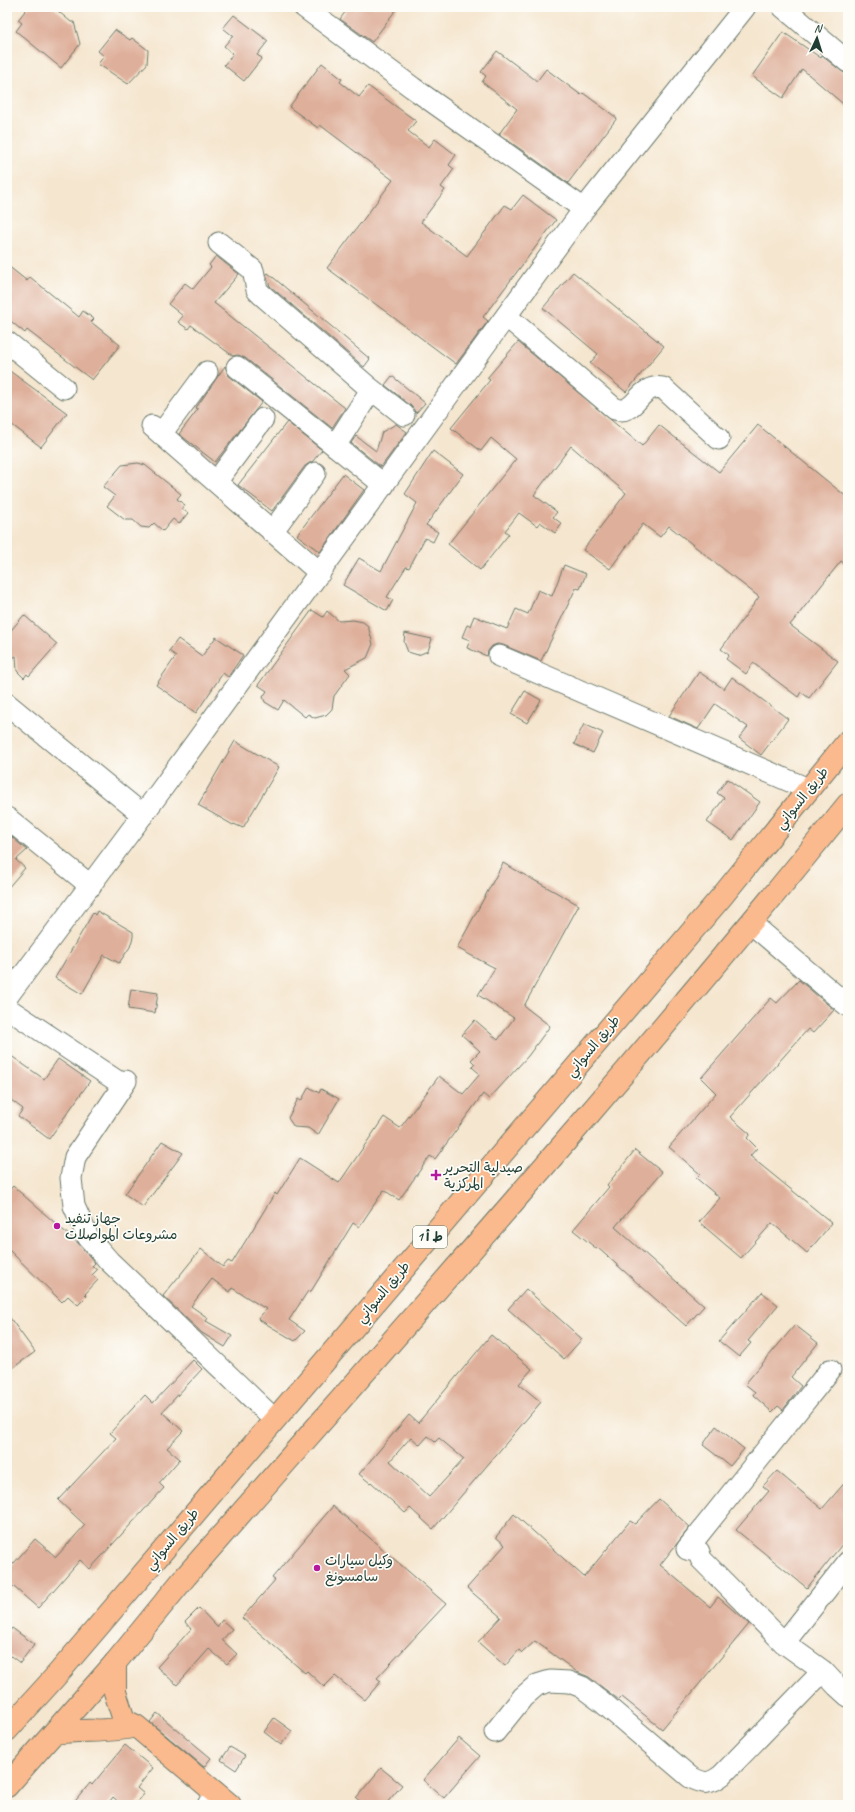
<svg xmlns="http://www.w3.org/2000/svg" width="855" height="1812" font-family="Caveat,'Playpen Sans Arabic',sans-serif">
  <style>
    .building { fill: #deaf9a; fill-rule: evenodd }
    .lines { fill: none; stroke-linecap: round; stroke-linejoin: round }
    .minor-casing { stroke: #6a786a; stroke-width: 23 }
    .major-casing { stroke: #6a786a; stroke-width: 24 }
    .highway-casing { stroke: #6a786a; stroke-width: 24 }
    .minor { stroke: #fff; stroke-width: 21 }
    .major { stroke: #fbba8d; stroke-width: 22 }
    .highway { stroke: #fbba8d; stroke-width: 22 }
    .poi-dot { fill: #b5179e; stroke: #fdfcf7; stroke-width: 1.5 }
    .labels { text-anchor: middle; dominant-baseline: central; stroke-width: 3.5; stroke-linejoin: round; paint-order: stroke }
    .shield { fill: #fdfcf7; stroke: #62766e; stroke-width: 1 }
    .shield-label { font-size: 13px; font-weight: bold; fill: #1f3d34 }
    .street-label { font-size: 14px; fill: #1f3d34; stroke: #fdfcf7 }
    .poi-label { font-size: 14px; fill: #1f3d34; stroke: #fdfcf7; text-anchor: start }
  </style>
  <rect width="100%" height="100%" fill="#fdfcf7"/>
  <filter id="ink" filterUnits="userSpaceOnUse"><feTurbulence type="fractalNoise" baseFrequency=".025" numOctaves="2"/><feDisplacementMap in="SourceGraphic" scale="8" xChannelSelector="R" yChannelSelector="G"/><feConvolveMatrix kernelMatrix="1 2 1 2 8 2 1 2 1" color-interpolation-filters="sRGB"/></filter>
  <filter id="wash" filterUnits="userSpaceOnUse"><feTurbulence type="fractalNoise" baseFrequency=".012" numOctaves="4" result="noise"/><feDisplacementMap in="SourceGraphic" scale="16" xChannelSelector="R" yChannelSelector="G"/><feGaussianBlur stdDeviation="0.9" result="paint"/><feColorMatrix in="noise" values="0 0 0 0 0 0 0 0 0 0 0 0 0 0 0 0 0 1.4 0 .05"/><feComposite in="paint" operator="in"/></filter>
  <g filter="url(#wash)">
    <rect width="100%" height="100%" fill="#f5e6cf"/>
    <g id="blocks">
      <path class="building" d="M28,7h25l18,15h3l6,22 -19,24 -45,-37 6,-8 -4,-3z
        M349,7h49l-26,35 -32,-23z
        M234,15l34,26 -11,14 5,3 -18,23 -20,-16 9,-11 -9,-8 9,-10 -10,-8z
        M115,30l15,10 2,-2 16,12 -1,14 -19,20 -30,-20 6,-8 -6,-5z
        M783,32l38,26 1,-2 26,20v32l-46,-39 -19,29 -31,-22z
        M497,51l40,30 9,-12 35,26 2,-2 34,25 -49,65 -69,-49 18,-25 -35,-27 4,-6 -5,-4z
        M322,63l20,16 -2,3 19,15 9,-11 48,35 -8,10 21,16 6,-8 21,16 -7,10 5,4 -13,18 4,3 -24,32 46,34 38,-51 7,4 11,-14 33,25 -73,97 5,4 -32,43 -129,-96 66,-88 -73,-55 -2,3 -29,-21z
        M216,256l23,18 -25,29 131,105 -13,20 -87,-70 -7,-3 -5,1 -42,-31 -3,4 -10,-7 5,-6 -15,-12 17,-21 8,6 18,-22 -2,-2z
        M7,265l20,16 3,-4 49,40 4,-6 11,8 -3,3 29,23 -28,35 -65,-50 -2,3 -18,-15z
        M573,272l91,74 -38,46 -36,-29 8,-9 -55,-46z
        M268,273l102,86 -6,8 -94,-81 -4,-11z
        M518,342l124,104 17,-21 60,47 39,-47 90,73v69l-7,-6 -51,64 48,36 -29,37 -8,-6 -3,5 -45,-34 -7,11 -20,-15 3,-4 -8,-6 38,-52 -90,-71 -9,11 -17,-13 -33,45 -27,-19 43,-57 -55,-47 -37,49 23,17 -4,5 9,7 -7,9 -15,-11 -3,4 -18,-13 -14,18 4,3 -29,36 -32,-26 68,-85 -25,-21 -10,13 -30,-23 39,-48 -3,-2z
        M225,366l4,10 33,26 -47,60 -36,-28 19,-25 -2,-1z
        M7,369l60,44 -26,34 -34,-26z
        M392,376l33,27 -9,10 -5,-7 -26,-21z
        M287,422l35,28 -9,11 -8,5 -33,45 -34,-26z
        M396,424l11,8 -26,35 -30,-24 5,-7 20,15 6,-19z
        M433,451l30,23 -37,51 12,7 -5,10 -8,-4 -16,30 -3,-1 -19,30 6,3 -6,11 -44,-26 16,-27 22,13 36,-68 -12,-9z
        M138,463l7,2 36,29 -4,5 8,6 -3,4 6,4 -9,11 -6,-5 -10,12 -9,-8 -5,5 -8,-1 -8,-7h-8l-18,-14 8,-10 -12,-9 19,-22z
        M343,474l21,16 -44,62 -23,-17z
        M564,565l22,9 -6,15 -4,-1 -35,73 -38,-16 -6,-1 -5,2 -4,5 -1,5 -20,-8 3,-8 -8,-3 5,-12 3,1 4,-10 33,13 9,-20 12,5 10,-24 14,6z
        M312,610l11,7 4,-6 12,10 14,-1 10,2 5,4 5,18 -6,14 -22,11 5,5 -16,22 -2,13 -6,6 -11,3 -7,-4 -3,3 -21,-17 -6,10 -13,-8 -2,-5 4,-6 -9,-6z
        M24,615l33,29 -28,32 -2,-2 -3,4 -7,-7 -1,-15 -9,5v-26z
        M405,633l27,6 -4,12 -10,4 -10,-3 -4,-10z
        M216,637l27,18 -15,22 -5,-4 -27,40 -40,-28 20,-29 -7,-5 9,-12 24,17z
        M699,672l25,17 8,-12 56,42 -27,36 -22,-17 9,-11 -33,-23 -17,25 -29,-13z
        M525,691l16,9 -14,23 -16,-9z
        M584,724l19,9 -10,20 -19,-9z
        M235,741l44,26 -36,61 -9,-4 -1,1 -35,-20z
        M727,779l33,23 -27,38 -26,-18 17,-24 -7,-5z
        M7,833l20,17 -11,10 9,8 -18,21z
        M503,863l76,42 -55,101 26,20 -22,30 -39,43 -6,-5 -48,65 -5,-3 -31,44 -15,-10 -25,37 -6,-4 -43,70 -2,-2 -19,29 16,11 -10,10 -37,-22 8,-10 -34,-21 -2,4 -18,-13 -21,27 17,12 -2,3 26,15 -7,11 -23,-14 -39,-37 38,-47 22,18 5,-6 4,2 43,-70 2,2 23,-37 39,25 45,-66 16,11 39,-52 24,18 17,-20 -8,-7 3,-3 -4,-4 9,-9 -18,-16 13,-15 23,20 16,-22 -36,-23 17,-27 -38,-20z
        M97,911l36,21v5l-3,10 -11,16 -15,-8 -22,39 -27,-16 38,-65 2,2z
        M799,980l35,30 -21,23 -5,-4 -78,88 20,17 -3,4 10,10 -7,8 82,67 -25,30 -35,-30 -31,35 -42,-36 21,-24 -24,-20 4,-4 -31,-27 47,-54 -15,-15 70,-80 6,5z
        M131,989l27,4 -3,20 -27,-4z
        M7,1053l37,26 14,-20 32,22 -41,58 -31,-23 5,-7 -16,-12z
        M309,1087l10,6 2,-4 18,10 -21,36 -10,-7 -14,-1 -6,-9 10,-19 3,2z
        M162,1141l21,12 -40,54 -18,-13z
        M635,1150l27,22 -47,55 89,79 -18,20 -88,-78 -1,1 -24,-19 36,-43 -2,-2z
        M13,1186l66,58 16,19 -3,3 5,4 -5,5 6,5 -13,14 2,2 -9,9 -10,-9 -6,6 -55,-54v-55z
        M526,1289l56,50 -18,20 -56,-50z
        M762,1292l16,13 -30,36 3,2 -12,14 -20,-16z
        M7,1314l28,38 -28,20z
        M795,1325l23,18 -27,34 10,9 -18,24 -5,-4 -6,6 -19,-17 2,-3 -10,-8z
        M491,1335l41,34 -13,15 22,18 -108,127 -23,-21 -5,5 -34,-31 -1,1 -11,-9 50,-59 9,8zM428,1436l7,6 4,-4 25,21 -35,38 -39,-36 21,-24 9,8z
        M193,1360l9,9 -40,43 21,19 -16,17 13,11 -21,24 5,5 -74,81 -10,-9 -42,48 -31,-27v-10l28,-32 21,18 29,-32 -27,-25 58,-62 -6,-5 35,-38 8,8z
        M716,1426l28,23 -14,17 -27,-21z
        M777,1471l45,38 26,-30v58l-41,51 -71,-58 33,-39 -6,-5z
        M659,1499l31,28 -30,38 50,42 8,-10 31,27 -87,105 -40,-32 -3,3 -30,-23 -12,-5 -42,-31 -13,12 -3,-3 -14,16 -27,-24 23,-25 -34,-29 38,-43 -9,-8 18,-23 70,63 46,-56 5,3z
        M333,1506l113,98 -69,74 4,3 -16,19 -30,-24 -11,11 -17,-16 -2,2 -63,-55 33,-38 -3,-2z
        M199,1608l18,19 5,-7 10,9 -10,11 15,14 -10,10 -18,-15 -32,36 -20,-18 34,-38 -6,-7z
        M12,1628l22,16 -14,19 -13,-10v-18z
        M157,1713l54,45 -7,9 -54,-45z
        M274,1718l18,13 -11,14 -17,-13z
        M459,1738l21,18 -36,42 -21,-18z
        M125,1745l28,23 -16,20 7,6 -9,11h-13l-9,-8 -6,8h-35l18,-22 2,2z
        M230,1747l15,9 -9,14 -15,-10z
        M381,1768l21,17 -17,20h-20l-9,-7z"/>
    </g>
  </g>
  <g filter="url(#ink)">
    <use href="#blocks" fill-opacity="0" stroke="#6a786a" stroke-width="1"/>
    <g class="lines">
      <g class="minor-casing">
        <path id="minor" d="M304,7l109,81 171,121
          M783,7l65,55
          M219,243l34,27 4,20 5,5 105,91 37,29
          M506,316l109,93c22,7 23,-26 48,-21l56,51
          M7,342l57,46
          M237,367l147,118
          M152,426l168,147
          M161,434l46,-62
          M335,446l36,-56
          M216,482l47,-63
          M272,532l43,-59
          M499,656l309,133
          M7,704l136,111
          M7,818l84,68
          M752,924l96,82
          M7,997l149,-200 428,-588 161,-202
          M7,1008l116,77
          M126,1081l-51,76 -4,21 3,28 14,31 21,24 165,158
          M830,1370l-143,179 12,3 2,7 83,84 39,28 14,15 11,10
          M784,1643l64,-81
          M495,1732l28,-35 14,-12 13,-4 19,1 13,5 20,15 88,75c14,7 19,8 32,-2l101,-104
          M208,1805l7,-13"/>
      </g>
      <g class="major-casing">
        <path id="major" d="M115,1663v29l9,28 12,6 94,79
          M54,1733c28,-4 55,0 82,-7"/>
      </g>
      <g class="highway-casing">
        <path id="highway" d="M7,1730l48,-53 668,-782 125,-154
          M7,1786l108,-123 71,-87c223,-255 449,-508 662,-772"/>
      </g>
      <use href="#minor" class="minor"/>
      <use href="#major" class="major"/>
      <use href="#highway" class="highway"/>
    </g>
  </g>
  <g class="poi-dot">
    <path d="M434 1169h4v4h4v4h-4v4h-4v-4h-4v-4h4z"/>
    <circle cx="57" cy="1226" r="4"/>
    <circle cx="317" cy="1568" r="4"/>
  </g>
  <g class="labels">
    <rect class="shield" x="413" y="1226" width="34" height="22" rx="3"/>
    <g class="shield-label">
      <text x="430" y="1237">ط أ 1</text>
    </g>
    <g class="street-label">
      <text transform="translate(802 798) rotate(-51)">طريق السواني</text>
      <text transform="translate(593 1046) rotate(-50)">طريق السواني</text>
      <text transform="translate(383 1292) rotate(-50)">طريق السواني</text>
      <text transform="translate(172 1539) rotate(-50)">طريق السواني</text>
    </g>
    <g class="poi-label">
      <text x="444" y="1167">صيدلية التحرير<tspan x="444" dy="16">المركزية</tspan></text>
      <text x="65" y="1218">جهاز تنفيد<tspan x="65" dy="16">مشروعات المواصلات</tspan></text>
      <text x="325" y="1560">وكيل سيارات<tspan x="325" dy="16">سامسونغ</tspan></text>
    </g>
  </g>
  <rect width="855" height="1812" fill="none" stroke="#fdfcf7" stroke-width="24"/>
  <g transform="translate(817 38) rotate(4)" stroke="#fdfcf7" stroke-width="3" paint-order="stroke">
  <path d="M0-3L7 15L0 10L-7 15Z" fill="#1f3d34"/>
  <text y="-6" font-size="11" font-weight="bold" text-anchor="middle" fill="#1f3d34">N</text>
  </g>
</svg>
